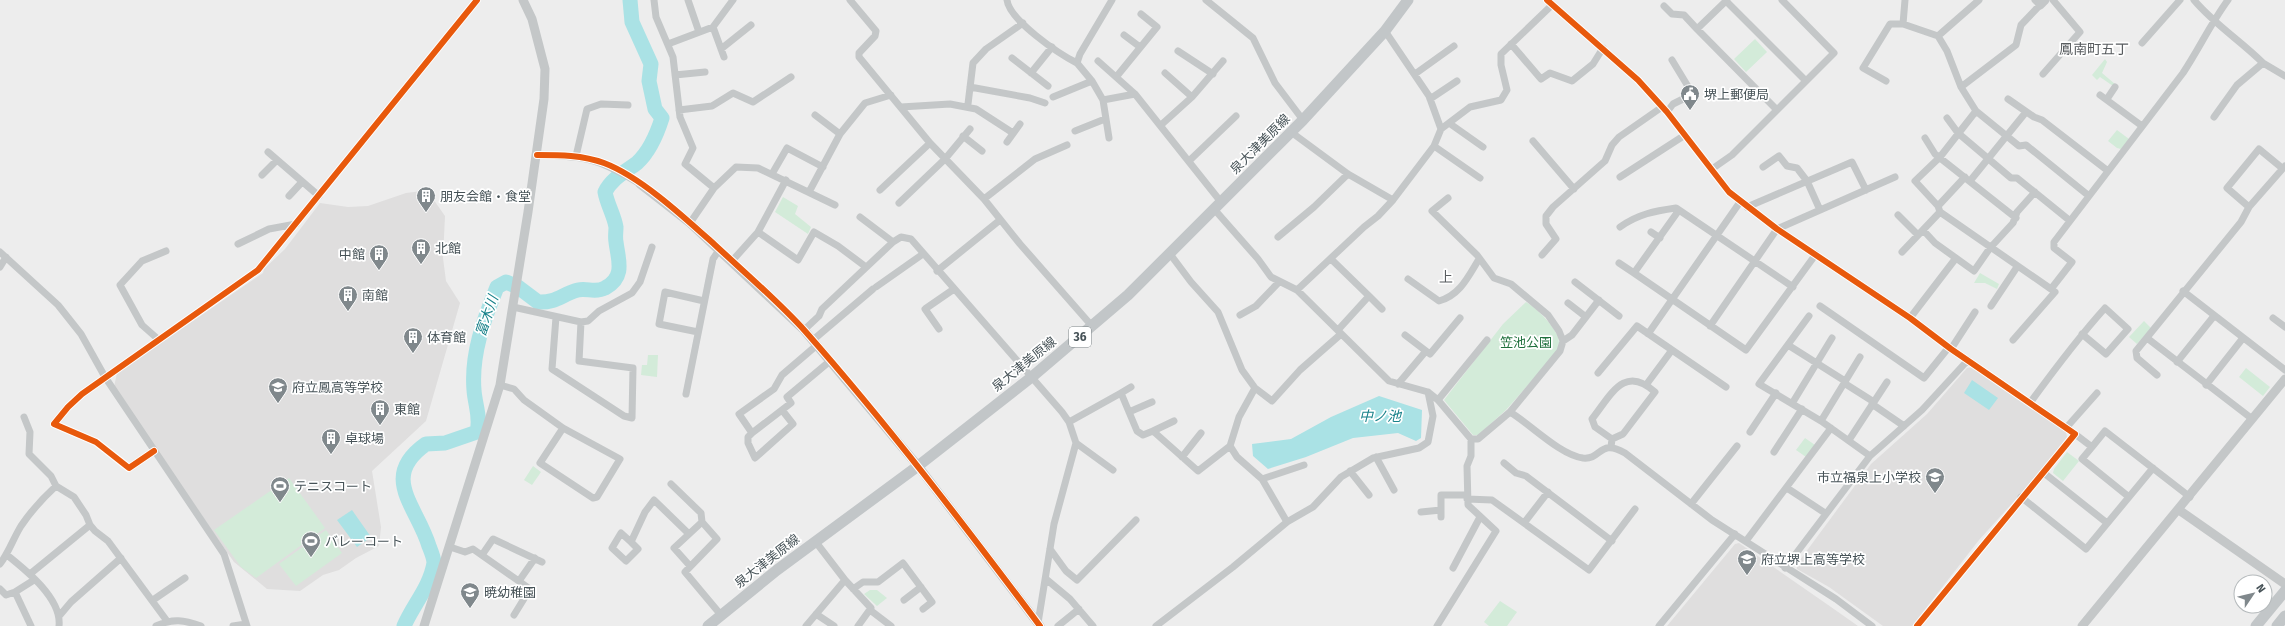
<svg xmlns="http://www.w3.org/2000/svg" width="2285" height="626" font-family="'Fira Sans','Noto Sans JP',sans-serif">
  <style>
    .education { fill: #dfdede }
    .green { fill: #d3ebd9 }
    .water { fill: #aae2e5 }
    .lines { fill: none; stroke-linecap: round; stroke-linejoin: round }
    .river { stroke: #aae2e5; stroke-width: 15 }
    .minor { stroke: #c4c7c8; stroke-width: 7 }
    .tertiary { stroke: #c4c7c8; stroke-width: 9 }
    .primary { stroke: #c2c6c8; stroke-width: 11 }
    .cycleway-casing { stroke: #fff; stroke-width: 8 }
    .cycleway { stroke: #e8590c; stroke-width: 6 }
    .labels { text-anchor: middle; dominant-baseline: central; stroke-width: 3.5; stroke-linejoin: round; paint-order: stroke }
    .shield { fill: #fff; stroke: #7e8689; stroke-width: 1 }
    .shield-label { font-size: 12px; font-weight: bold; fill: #465257 }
    .poi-label { font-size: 13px; fill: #465257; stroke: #fff; text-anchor: start }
    .street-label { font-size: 13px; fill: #465257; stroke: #fff }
    .park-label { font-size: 13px; fill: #1f703c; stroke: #fff }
    .neighbourhood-label { font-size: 14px; fill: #595d60; stroke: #fff }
    .water-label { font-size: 14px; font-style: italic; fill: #19828a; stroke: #fff }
  </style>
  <rect width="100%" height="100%" fill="#ededed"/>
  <path class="education" d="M422,191l9,5 14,20 -2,42 3,23 14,22 -34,118 -54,50 9,56 -2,19 -23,12 -17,12 -16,5 -23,16 -33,-2 -33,-27 -10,-14 -110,-161 3,-14 146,-100 1,-4 21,-20 35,-46 28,4 20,-1 38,-13z
    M1972,367l94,65 1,5 -31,40 -57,63 -67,86h-29l-54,-39 -32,-18v-5l74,-100 56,-50 40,-46z
    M1739,543l92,64 27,19h-191l68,-82z"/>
  <path class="green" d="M1755,39l12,13 -21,20 -12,-13z
    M2105,59l2,3 -5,11 13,11 -2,2 -13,-9 -3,3 -5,-5z
    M2117,130l12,9 -8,10 -4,-1 -9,-7z
    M783,197l15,9 -3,8 16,13 -3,7 -33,-22z
    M1980,273l19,11 -2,5 -12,-6h-11z
    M1526,302c10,5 33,28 33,40 0,3 -2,7 -2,10l-51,58 -28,25h-5l-29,-35 59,-76z
    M2144,321l7,7 -14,16 -8,-7z
    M648,355h10l-1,22 -16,-2 1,-10h5z
    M2246,368l24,19 -7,9 -24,-19z
    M1805,438l10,7 -9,12 -10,-7z
    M2067,452l12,9 -16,20 -10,-8 1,-4z
    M533,466l8,6 -9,13 -8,-5z
    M289,478l36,50 -69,50 -15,-11 -27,-37z
    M326,530l16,23 -46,33 -17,-22z
    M870,590h7l10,8 -10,8 -13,-12z
    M1500,601l17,11 -10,14h-18l-5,-4z"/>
  <path class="water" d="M1972,380l26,18 -9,12 -25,-17z
    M1379,396l43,14 -1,28 -5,3 -18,-8 -45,5 -47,19 -38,12 -15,-13 -1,-12 39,-5 40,-22z
    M352,510l19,27 -14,10 -20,-27z"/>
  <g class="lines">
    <path class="river" d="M404,626c9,-21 26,-39 30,-63 0,-5 -3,-12 -5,-17 -12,-40 -50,-69 -3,-102l19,-1 32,-11c4,-15 -2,-27 -3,-42 -3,-36 10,-71 23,-103l9,-5 12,5 20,15c19,1 24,-8 40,-12 9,-2 18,3 27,-2 21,-11 13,-29 11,-46 -1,-5 0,-10 0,-15 -2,-12 -9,-23 -11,-35 7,-14 20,-20 32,-29 13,-12 20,-29 25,-45l-7,-9 -6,-28 2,-17 -19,-42 -2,-22"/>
    <path class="minor" d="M654,0l2,17 17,40 7,60 13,31 -8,16 29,24
      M688,0l11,32
      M850,0l26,31 -1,5 -16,17v4l71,86 54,56 36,45 72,82
      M1007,0c2,20 52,54 70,63
      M1112,0l-32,54 -3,9 15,18 11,19 32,-6 86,108
      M1206,0l47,38 22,45 28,37
      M1547,0l91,80 29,32 62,80 48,37 133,89 41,31 124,85 -158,192
      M1727,0l-30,29 79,80
      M2194,0c20,24 47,41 69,63l-26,22 -23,32
      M1726,1l79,79
      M1664,6l8,8 12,1 13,14
      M1903,24l2,-24
      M713,27l11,30
      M1385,31l44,65 12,33
      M1124,35l16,12
      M1938,36l41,-36
      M2142,43l38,-43
      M668,44l45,-17 20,-27
      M1511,44l30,35 9,-6 22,8 21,-17 10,-16
      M721,49l30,-24
      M1178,51l35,23
      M1012,58l36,28
      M1672,60l23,38
      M1098,61l37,33
      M2263,63l22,13
      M1031,73l21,-26
      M1165,73l27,24
      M1415,74l39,-28
      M2043,74l37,-42 -27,-32
      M675,75l30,-3
      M1117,76l40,-49 -16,-13
      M1886,81l-23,-13 27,-44h13l35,12 9,15 14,36 15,24 43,35 7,-1 63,51
      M970,87l60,11 15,5
      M1961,87l55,-42 5,-20 19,-20 -5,-5
      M2100,95l42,31
      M1053,97l39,-16
      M1430,99l27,-18
      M2008,99l26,18 8,3 66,51
      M2107,99l8,-12
      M1103,100l6,38
      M968,104l5,-41 13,-14 37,-26
      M901,107l49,-3 26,5 37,24
      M679,110l33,-4 21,-13 20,9 38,-25
      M1976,111l-36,46 -25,24 23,25 2,6 111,77
      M1667,112l6,-8 20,-10
      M815,115l25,19
      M1947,118l11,15 53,45h6l52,42
      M1449,123l34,24
      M1161,125l31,-28 31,-36
      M1075,131l30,-12
      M1291,132l57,42 45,26
      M963,136l19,15
      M1925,138l10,16 81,64
      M1533,141l41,48
      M1007,142l13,-18
      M1434,146l46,32
      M268,152l51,44
      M537,155c48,1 61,3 103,29
      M576,156l11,-47 14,-5 27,1
      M1189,161l47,-45
      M1763,167l16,-11 8,10 10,2 10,13 13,29
      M1712,169l20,-14 102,-102 -52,-53
      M772,174l15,-26 36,19
      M262,175l15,-15
      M1620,177l65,-42
      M1970,181l56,-69
      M880,190l50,-47
      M809,192l31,-58 25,-31 26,-8
      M289,196l13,-14
      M984,199l51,-40 32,-14
      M899,203l46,-44 25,-30
      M1938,206l27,-29
      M1747,207l105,-45 14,28
      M2249,207l-22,-19 32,-39 23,19
      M1214,209l44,50 13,18 26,13 92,91 39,11 10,8 33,39h7l32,-27 50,-61 3,-10 -4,-10 -11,-16 -37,-31 -17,-6 -17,-23 -45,-44 16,-13
      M1679,210l-45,63 112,77 70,-96
      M1898,215l20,20
      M860,217l33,25
      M690,223l24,-35 22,-21 22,1 77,37
      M1620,227c18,-13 35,-16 56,-19l117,79
      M1923,230l12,13 39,28 16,-23 23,-25 4,-11 18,-20
      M758,232l40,28 16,-28 24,14 28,21
      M1651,232l9,6
      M1278,237l36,-30 34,-33
      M238,244l31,-15 27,-5
      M0,252l58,53 23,29 24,43 119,177 23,72
      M1902,252l38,-40
      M1170,254l21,28 27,30 24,58 13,18 17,13 28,-31 41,-36
      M1542,255l14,-16 -10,-15v-8l7,-9 52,-46 7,-16 7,-8 43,-30
      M1331,259l38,37
      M732,261l26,-29 28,-52
      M1619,263l15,10
      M0,267l6,-10
      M937,271l63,-51
      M1408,279l31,22c21,-6 29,-24 40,-42
      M1575,282l44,34
      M876,287l47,-33
      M1297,290l67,-63 14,-11 15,-16 41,-54 7,-17 29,-22 31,-7 6,-10 -6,-25v-11l51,-49
      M2183,291l102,79
      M1568,303l18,14
      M1820,306l104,72 25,-31
      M1991,306l26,-39
      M513,307l68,15 7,-1 11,-10 33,-18 8,-11 12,-35
      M1240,315l16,-9 23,-24
      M1809,316l-50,68 62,37 49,35
      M556,317l-4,52 72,47 8,2 1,-50 -54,-7 2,-39
      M1910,318l46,-60
      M2273,318l12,9
      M1710,326l67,-97 118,-52
      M939,329l-14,-20 29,-20
      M804,330l15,-14 3,-7 71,-67 8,-5 10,2 151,173 7,10 7,21 -22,81 -16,99
      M1338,330l31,-34 13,13
      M698,332l-39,-8 6,-32 39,9
      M1648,334l92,-132
      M1405,335l21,16
      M2147,338l104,80
      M159,340l-17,-15 -22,-40 22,-24 24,-10
      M813,340l60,-51
      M2013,340l42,-48 -4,-3 21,-27 -18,-14v-6l129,-169c16,-24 28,-50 45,-73
      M1563,341l9,-6 27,-35
      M1788,345l57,36
      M1951,349l24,-37
      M2177,362l37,-46
      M1598,373l39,-47 89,61
      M2157,375l-20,-17 -1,-7 105,-129 8,-15 36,-41
      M1844,383l30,19
      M1398,384l28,-33 4,3 30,-36
      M500,385l14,4 10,11 39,28 57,31 -23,38 -4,1 -53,-35 23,-35
      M1646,385l26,-35
      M2206,385l37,-47
      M1255,388l-16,29 -9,29 7,11 25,22 25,43
      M1121,393l10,-6
      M686,394l27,-135 6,-9
      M1438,400l49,-60
      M1793,402l39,-64
      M2030,403c24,-33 48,-65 75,-95l23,21 -22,25 -24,-20
      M1872,404l32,22
      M782,410l11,14 -38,34 -7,-15v-6l4,-4 -13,-19 35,-25 8,-14 35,-30
      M1129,412l23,-10
      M1510,412c20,12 50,43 73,46 19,2 16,-20 42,-5l87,67 124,79 36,27
      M24,417l6,15 -1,22 22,22 5,10 18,11 12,18 4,10 5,6 13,10 59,80
      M1821,421l39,-64
      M1069,422l52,-29 16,38 6,4 10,-4 45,40 32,-25
      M2066,428l31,-35
      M1153,431l21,-10
      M1750,432l26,-39
      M752,433l39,-30 -4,-6 43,-36
      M2075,434l17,13 13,-16 85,66
      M1849,440l38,-58
      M1076,443l37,27
      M1611,447l1,-8 -17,-12 -3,-8c19,-24 32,-55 63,-27l-32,42 -11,5
      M2092,447l-10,12 47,38
      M154,451l-25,17 -33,-26 -42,-18 14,-17 14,-13 176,-124 219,-270
      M1774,452l28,-43
      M1182,457l19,-24
      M1376,457l18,33
      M1504,463l12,10 10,3 86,65
      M1350,471l19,24
      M2044,473l63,50
      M1262,479l42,-14
      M671,484l30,29 1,9 15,17 -32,33 36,43
      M1787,488l38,25
      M2021,497l65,52 67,-81
      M1467,499l25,1 97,70 46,-61
      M1691,504l46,-58
      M1421,512l20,-2
      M1441,517v-22h26
      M1524,523l24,-31
      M1746,541l85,-113
      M631,542l-10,-9 -9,15 14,13 12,-12 -7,-7 14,-30 9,-12 35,34
      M450,547l15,5 8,-3 57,40 -16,26
      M1050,549l16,22 11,9 59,-60
      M7,555c20,16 55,44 52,71
      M482,555l11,-16 49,23
      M0,564c9,-12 13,-25 21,-38 10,-15 22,-28 35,-40
      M690,566l-16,-18 28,-26
      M1453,568l27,-51
      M1785,568l85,-112 52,-46 46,-50
      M30,574l60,-49
      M1046,579l24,20 23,27
      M845,580l26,28 -13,18
      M519,581l16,-23
      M0,589l6,6 9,-3 19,-12
      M853,589l10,-7h15l25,-19 29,39 -9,7
      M15,592l16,34
      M153,600l32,-22
      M904,600l17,-13
      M870,610l21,16
      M816,614l18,12
      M60,615l11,-13 50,-44
      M156,626c17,-8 28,-6 45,0
      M233,626l13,-2
      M806,626l39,-46 -30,-39
      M1058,626l21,-17
      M1156,626l77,-59 54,-45 26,-15 28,-30 32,-19 46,-10 9,-6 5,-26 -5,-24
      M1437,626l59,-95 -28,-26 -1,-39 4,-10v-17
      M1659,626l76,-92"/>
    <path class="tertiary" d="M2040,5l5,-5
      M640,184l50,39 114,107 114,136 122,160
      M2179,510l106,74
      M424,626l76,-241 28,-173 16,-113 1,-30 -13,-50 -9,-19
      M2082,626l203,-247"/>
    <path class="primary" d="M708,626l69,-56 141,-104 115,-90 95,-81 175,-175 82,-89 23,-31
      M2256,626l29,-35
      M2277,626l8,-10"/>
    <g class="cycleway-casing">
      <path id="cycleway" d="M1547,0l91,80 29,32 62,80 48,37 133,89 41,31 124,85 -158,192
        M537,155c23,0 45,0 67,8 37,14 81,55 111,82 29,27 64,57 90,86 83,94 160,195 235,295
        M154,451l-25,17 -33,-26 -42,-18 14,-17 14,-13 176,-124 219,-270"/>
    </g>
    <use href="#cycleway" class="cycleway"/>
  </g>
  <defs>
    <g id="civic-pin" transform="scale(1)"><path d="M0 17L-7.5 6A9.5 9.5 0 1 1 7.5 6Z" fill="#80888c" stroke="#fff"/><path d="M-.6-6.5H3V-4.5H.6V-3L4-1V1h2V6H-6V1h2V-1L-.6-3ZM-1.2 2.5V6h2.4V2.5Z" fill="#fff"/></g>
    <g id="building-pin" transform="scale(1)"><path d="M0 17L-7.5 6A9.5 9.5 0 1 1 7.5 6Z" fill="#80888c" stroke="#fff"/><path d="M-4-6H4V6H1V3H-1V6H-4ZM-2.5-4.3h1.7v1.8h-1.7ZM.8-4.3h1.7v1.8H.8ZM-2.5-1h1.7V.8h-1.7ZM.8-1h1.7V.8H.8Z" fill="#fff"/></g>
    <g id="school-pin" transform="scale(1)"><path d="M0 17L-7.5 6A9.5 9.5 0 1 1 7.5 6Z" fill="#80888c" stroke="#fff"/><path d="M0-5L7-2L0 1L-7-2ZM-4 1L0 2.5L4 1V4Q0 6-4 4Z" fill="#fff"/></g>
    <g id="stadium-pin" transform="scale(1)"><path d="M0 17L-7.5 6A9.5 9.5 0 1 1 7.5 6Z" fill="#80888c" stroke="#fff"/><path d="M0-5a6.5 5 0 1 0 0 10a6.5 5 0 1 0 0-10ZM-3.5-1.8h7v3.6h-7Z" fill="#fff"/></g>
  </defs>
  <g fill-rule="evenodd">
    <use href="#civic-pin" x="1690" y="94"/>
    <use href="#building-pin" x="426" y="196"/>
    <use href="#building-pin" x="421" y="248"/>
    <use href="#building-pin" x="379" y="254"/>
    <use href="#building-pin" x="348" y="295"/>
    <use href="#building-pin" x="413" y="337"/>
    <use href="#school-pin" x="278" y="387"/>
    <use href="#building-pin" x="380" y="409"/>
    <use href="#building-pin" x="331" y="438"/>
    <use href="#school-pin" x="1935" y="477"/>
    <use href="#stadium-pin" x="280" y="486"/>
    <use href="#stadium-pin" x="311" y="541"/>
    <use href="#school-pin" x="1747" y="559"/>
    <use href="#school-pin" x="470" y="592"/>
  </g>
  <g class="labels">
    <rect class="shield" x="1069" y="327" width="22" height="20" rx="3"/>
    <g class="shield-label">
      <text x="1080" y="337">36</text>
    </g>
    <g class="poi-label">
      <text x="1704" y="94">堺上郵便局</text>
      <text x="440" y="196">朋友会館・食堂</text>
      <text x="435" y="248">北館</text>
      <text x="365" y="254" text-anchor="end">中館</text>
      <text x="362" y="295">南館</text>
      <text x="427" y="337">体育館</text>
      <text x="292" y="387">府立鳳高等学校</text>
      <text x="394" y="409">東館</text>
      <text x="345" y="438">卓球場</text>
      <text x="1921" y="477" text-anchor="end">市立福泉上小学校</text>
      <text x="294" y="486">テニスコート</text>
      <text x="325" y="541">バレーコート</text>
      <text x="1761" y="559">府立堺上高等学校</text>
      <text x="484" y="592">暁幼稚園</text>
    </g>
    <g class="street-label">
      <text transform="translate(1260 144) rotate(-45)">泉大津美原線</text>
      <text transform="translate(1024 364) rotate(-39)">泉大津美原線</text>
      <text transform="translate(767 561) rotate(-38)">泉大津美原線</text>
    </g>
    <g class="park-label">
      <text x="1526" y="342">笠池公園</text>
    </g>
    <g class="neighbourhood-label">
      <text x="2094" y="49">鳳南町五丁</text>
      <text x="1446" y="277">上</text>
    </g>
    <g class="water-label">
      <text transform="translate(487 316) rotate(-71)">富木川</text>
      <text x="1380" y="416">中ノ池</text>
    </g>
  </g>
  <g transform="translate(2253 594) rotate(55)"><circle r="19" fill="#ffffff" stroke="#b5babc"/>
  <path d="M0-3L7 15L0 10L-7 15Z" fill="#80888c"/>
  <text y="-6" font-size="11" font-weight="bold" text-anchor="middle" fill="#465257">N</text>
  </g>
</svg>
